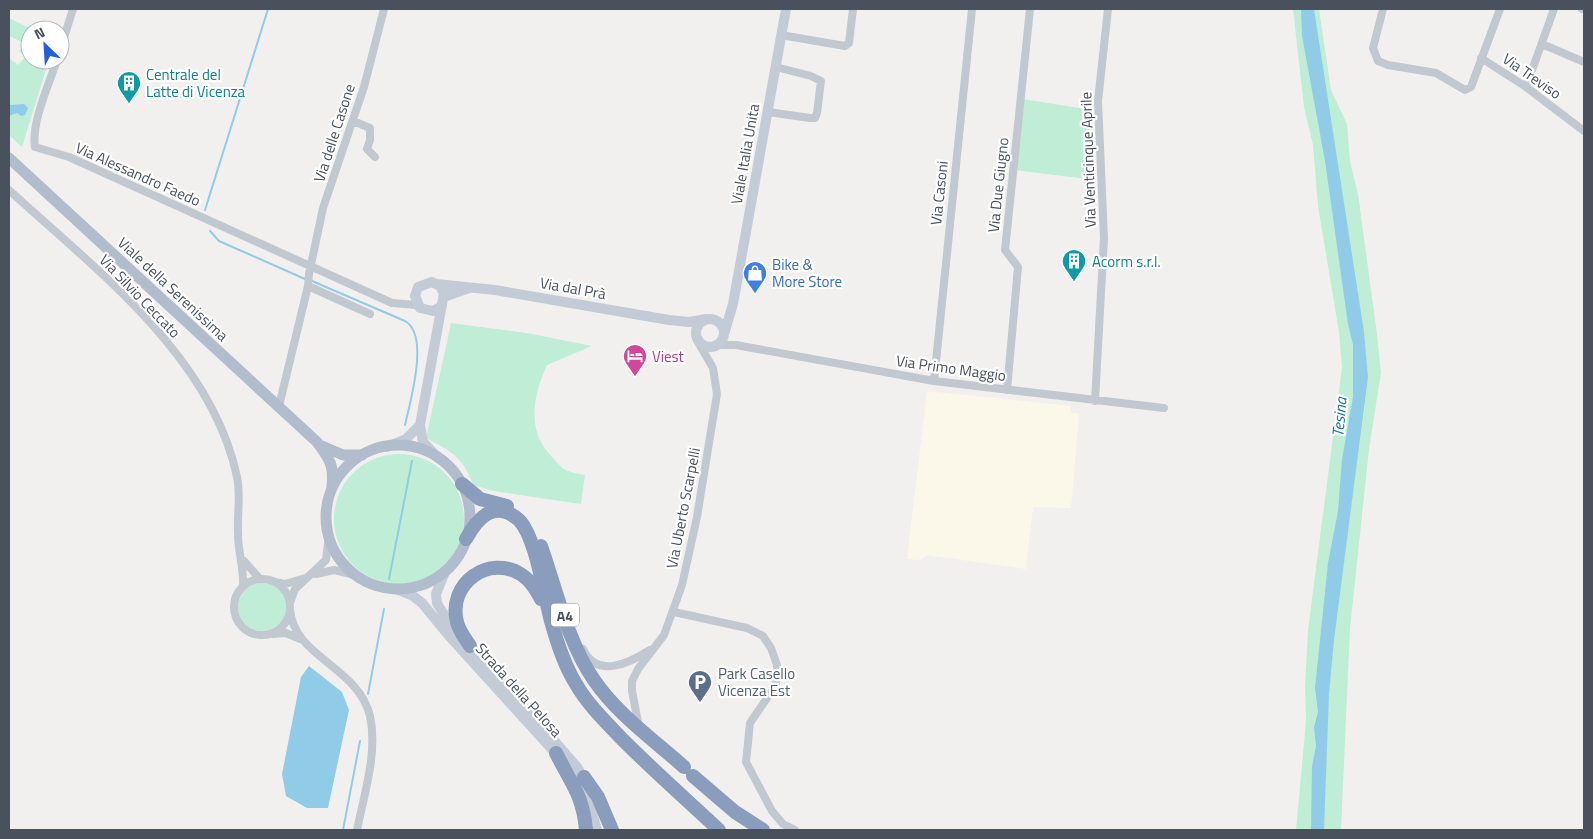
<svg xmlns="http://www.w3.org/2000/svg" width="1593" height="839" font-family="'Titillium Web',sans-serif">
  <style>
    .commercial { fill: #fbf8ea }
    .green { fill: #c0edd6 }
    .water { fill: #90cce8 }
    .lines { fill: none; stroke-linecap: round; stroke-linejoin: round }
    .stream { stroke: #90cce8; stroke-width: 2 }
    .street { stroke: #c1c8d0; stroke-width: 8 }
    .secondary { stroke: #c3cbd7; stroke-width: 10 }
    .primary { stroke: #b1bccd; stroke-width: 11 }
    .highway { stroke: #8a9dbc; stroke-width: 14 }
    .labels { text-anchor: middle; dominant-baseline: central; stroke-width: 4.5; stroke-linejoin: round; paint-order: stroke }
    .shield { fill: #fff; stroke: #7f858d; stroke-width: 1 }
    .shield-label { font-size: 14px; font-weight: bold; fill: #48515c }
    .culture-label { font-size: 15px; fill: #0d838f; stroke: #fff; text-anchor: start }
    .street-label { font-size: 15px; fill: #48515c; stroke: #fff }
    .shop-label { font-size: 15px; fill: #366cbe; stroke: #fff; text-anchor: start }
    .hotel-label { font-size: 15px; fill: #b23c85; stroke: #fff; text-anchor: start }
    .service-label { font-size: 15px; fill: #4e5e75; stroke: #fff; text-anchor: start }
    .water-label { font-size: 16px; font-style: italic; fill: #1476a4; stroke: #fff }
  </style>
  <rect width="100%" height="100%" fill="#f2f0ef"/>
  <path class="commercial" d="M927,391l144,15v7l8,1 -8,94 -38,-1 -7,62 -99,-14 -7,5 -13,-1z"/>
  <path class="green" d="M1293,9h26l12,81 16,34 3,37 8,33 19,140 4,39 -12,76 -19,180 -9,201h-45l10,-109 -1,-35 3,-56 34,-263 -3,-35 -21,-126 -5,-61 -9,-38z
    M9,18l25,12h-4v10l-5,-2 -1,5 -15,-7z
    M22,48l8,5v7h19l-27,87 -13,-12v-77l9,7 7,-8 -6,-6z
    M1023,99l68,11 4,70 -80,-10z
    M451,323l76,10 65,13 -45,19c-14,31 -21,66 5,92 4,4 9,11 14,13 6,3 13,4 19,5l-4,29 -88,-13 -20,-6c-10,-28 -22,-34 -47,-47z
    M334 519a65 65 0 1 1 130 0a65 65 0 1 1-130 0Z
    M238 607a24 24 0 1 1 48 0a24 24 0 1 1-48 0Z"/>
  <path class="water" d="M1301,9h13l50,323 4,45 -34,263 -5,54 -5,136h-13l1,-64 4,-20 -2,-19 4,-15 -3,-24 13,-125 10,-52 4,-52 11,-62v-52l-5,-21 -23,-163 -23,-125z
    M24,104l4,4 -3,7 -4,1 -4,-3 -8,3v-11z
    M309,666l33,26 7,18 -21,98h-21l-21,-12 -4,-22 19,-97z"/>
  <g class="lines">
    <path class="stream" d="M205,210l63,-201
      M210,231l9,10 86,38
      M312,281l93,40c25,14 5,81 0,104
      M389,579l23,-118
      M368,694l16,-85
      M343,830l17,-89"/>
    <path class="street" d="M1383,9l-10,39 5,13 10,4 48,8 29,17 6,-3 29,-78
      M1582,9h2
      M781,35l64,11 4,-3 4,-34
      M1542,44l42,18
      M60,50l13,-41
      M1481,58l45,29 58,44
      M57,60c-8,24 -26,63 -22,87l34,10 323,146 25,2
      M1526,87l28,-78
      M768,112l42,6h5l2,-5 4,-32 -10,-5 -35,-9
      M353,121l17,7v12l-3,9 8,8
      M9,190c86,79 203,166 228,287 4,19 0,37 1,57 0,18 6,34 5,52
      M308,286l62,28
      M718,345h18l198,36 230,27
      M934,381l38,-372
      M1007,390l11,-123 -13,-17 25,-241
      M1095,401l9,-163 -6,-137 10,-92
      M279,406l29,-120 1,-12 14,-66 41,-121 20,-78
      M244,561l16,18
      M316,574l18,-4 21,5
      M234 607a28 28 0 1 1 56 0a28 28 0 1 1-56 0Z
      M275,582l10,2 20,-6
      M290,603l5,-14 31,-29 3,-25
      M290,609c3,48 68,57 80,107 8,36 -6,79 -13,114
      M674,612l73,16 16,8 8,12 6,17 -1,20 -26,38 -4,39 26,49 11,13 12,6
      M273,634l13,-1 14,6
      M583,649c14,31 48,13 67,1
      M639,727l-7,-36v-10l6,-12 26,-34 18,-50 15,-68 20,-123 -4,-26 -15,-26"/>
    <path class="secondary" d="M436,284l59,6 174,30 20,2 17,-3
      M444,297l25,-9
      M696 333a14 14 0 1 1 28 0a14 14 0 1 1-28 0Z
      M724,334l9,-30 53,-295
      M387,447l19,-8 14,-14
      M438,458l-15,-16 -3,-17 24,-132 -4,-7 -8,-4 -14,5 -3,9 5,12 13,3 7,-4
      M445,572l-9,22 1,9 13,22 63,68 64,74 9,15
      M396,589l17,7 9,7 28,34 109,120
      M577,780l13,26 7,24"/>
    <path class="primary" d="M9,158l308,284c13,18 17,22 15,45
      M326 517a72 72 0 1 1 144 0a72 72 0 1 1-144 0Z
      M322,446l21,9h19"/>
    <path class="highway" d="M462,484l18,15 27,7
      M466,539c12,-22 29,-40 53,-19 17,17 25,76 32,101 6,21 13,44 25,63 12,21 30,38 46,55 32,32 65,61 97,91
      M541,546c15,43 27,97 53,134 23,34 60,60 90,87
      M470,646c-5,-8 -11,-15 -13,-24 -10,-38 32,-69 65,-47 9,6 14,15 19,24
      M556,753c15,30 27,42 30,77
      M693,776l42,36 28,18
      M584,777l14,20 14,33"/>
  </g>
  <defs>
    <g id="building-pin" transform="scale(1.25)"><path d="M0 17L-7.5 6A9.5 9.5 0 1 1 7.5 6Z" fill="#0f9aa8" stroke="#fff"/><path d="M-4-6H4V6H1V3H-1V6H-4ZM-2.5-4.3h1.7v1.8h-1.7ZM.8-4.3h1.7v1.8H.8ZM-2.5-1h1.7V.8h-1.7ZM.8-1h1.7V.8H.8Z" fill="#fff"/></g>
    <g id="shop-pin" transform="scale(1.25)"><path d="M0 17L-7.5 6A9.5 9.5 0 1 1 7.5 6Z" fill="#3f7fe0" stroke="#fff"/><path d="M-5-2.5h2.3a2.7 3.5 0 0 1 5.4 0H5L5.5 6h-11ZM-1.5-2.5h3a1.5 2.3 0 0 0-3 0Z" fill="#fff"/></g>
    <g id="hotel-pin" transform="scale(1.25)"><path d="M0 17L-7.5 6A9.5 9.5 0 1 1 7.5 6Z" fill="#d1479c" stroke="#fff"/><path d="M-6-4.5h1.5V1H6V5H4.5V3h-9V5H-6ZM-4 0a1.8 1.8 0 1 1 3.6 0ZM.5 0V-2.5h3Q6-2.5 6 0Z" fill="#fff"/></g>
    <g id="parking-pin" transform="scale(1.25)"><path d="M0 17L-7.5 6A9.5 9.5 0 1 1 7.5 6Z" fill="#5c6f8a" stroke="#fff"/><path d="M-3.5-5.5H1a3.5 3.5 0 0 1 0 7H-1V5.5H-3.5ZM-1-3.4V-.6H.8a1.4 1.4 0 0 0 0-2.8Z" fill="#fff"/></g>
  </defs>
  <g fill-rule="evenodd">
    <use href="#building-pin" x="129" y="83"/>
    <use href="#building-pin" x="1074" y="261"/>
    <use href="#shop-pin" x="755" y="273"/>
    <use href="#hotel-pin" x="635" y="356"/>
    <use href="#parking-pin" x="700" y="682"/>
  </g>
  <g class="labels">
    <rect class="shield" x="551" y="603.5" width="28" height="23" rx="4"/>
    <g class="shield-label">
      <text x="565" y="615">A4</text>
    </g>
    <g class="culture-label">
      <text x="146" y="74">Centrale del<tspan x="146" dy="17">Latte di Vicenza</tspan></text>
      <text x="1092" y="261">Acorm s.r.l.</text>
    </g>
    <g class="street-label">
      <text transform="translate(1532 76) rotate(35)">Via Treviso</text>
      <text transform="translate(334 133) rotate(-72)">Via delle Casone</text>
      <text transform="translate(745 154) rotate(-80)">Viale Italia Unita</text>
      <text transform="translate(1088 160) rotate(-92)">Via Venticinque Aprile</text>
      <text transform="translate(138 174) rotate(24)">Via Alessandro Faedo</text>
      <text transform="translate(998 185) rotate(-84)">Via Due Giugno</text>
      <text transform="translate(939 193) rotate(-84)">Via Casoni</text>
      <text transform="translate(573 288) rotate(10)">Via dal Prà</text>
      <text transform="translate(173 289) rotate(43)">Viale della Serenissima</text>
      <text transform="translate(140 296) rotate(46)">Via Silvio Ceccato</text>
      <text transform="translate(951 368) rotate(8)">Via Primo Maggio</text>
      <text transform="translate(683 508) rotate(-79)">Via Uberto Scarpelli</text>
      <text transform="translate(519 690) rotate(48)">Strada della Pelosa</text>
    </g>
    <g class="shop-label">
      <text x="772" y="264">Bike &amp;<tspan x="772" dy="17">More Store</tspan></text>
    </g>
    <g class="hotel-label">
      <text x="652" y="356">Viest</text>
    </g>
    <g class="service-label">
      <text x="718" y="673">Park Casello<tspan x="718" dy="17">Vicenza Est</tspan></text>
    </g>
    <g class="water-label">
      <text transform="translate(1339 417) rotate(-85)">Tesina</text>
    </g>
  </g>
  <rect width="1593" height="839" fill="none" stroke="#48515c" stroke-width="20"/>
  <g transform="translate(45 45) rotate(335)"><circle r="24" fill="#ffffff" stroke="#b6b9be"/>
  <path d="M0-4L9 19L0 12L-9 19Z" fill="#225fd9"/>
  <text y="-8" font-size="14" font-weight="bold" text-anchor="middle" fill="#48515c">N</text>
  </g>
</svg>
